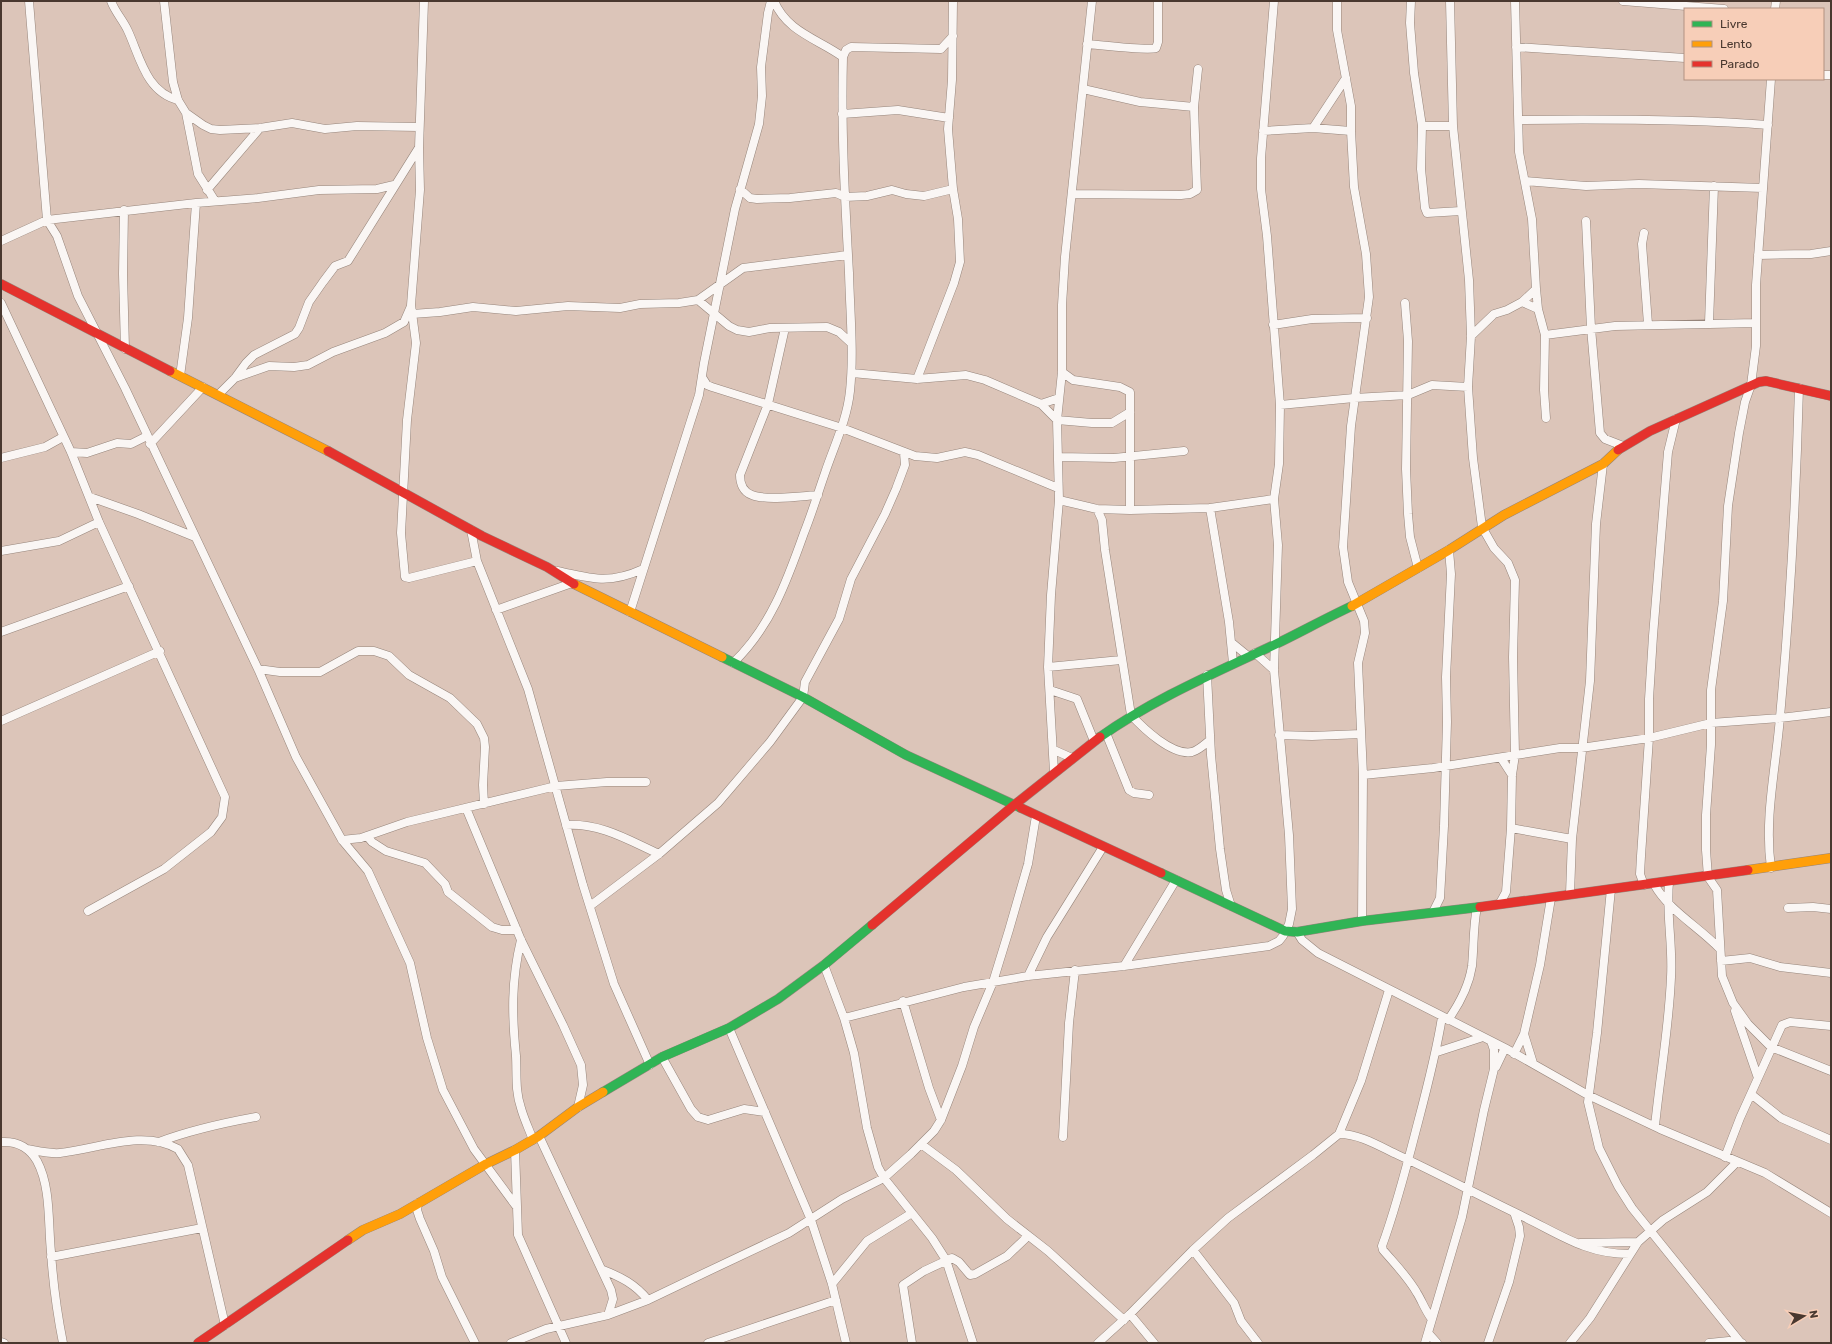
<svg xmlns="http://www.w3.org/2000/svg" width="1832" height="1344" font-family="Rubik,sans-serif">
  <style>
    .lines { fill: none; stroke-linecap: round; stroke-linejoin: round }
    .street-casing { stroke: #96857b; stroke-width: 9 }
    .fast-casing { stroke: #96857b; stroke-width: 10 }
    .slow-casing { stroke: #96857b; stroke-width: 10 }
    .jam-casing { stroke: #96857b; stroke-width: 10 }
    .street { stroke: #faf6f4; stroke-width: 8 }
    .fast { stroke: #30b455; stroke-width: 9 }
    .slow { stroke: #ff9f0a; stroke-width: 9 }
    .jam { stroke: #e5322d; stroke-width: 9 }
  </style>
  <rect width="100%" height="100%" fill="#dcc5b9"/>
  <g class="lines">
    <g class="street-casing">
      <path id="street" d="M29,1l18,219 10,16 21,60 47,92 133,281 38,88 46,83 26,31 42,92 17,75 16,52 31,59 42,57
        M111,1c4,11 12,19 17,30 12,26 18,61 50,69
        M164,1l9,81 5,18 8,13 12,61 17,27
        M424,1l-5,147 1,42 -9,115 5,38 -9,77 -6,113 4,44 4,1 68,-17
        M774,1c13,31 44,38 69,56
        M1337,1v29l14,76v25l3,56 12,67 3,43 -18,129 -8,121 5,35 16,39 1,12 -7,30 5,112 -1,146
        M1411,1l-1,22 4,50 8,53 -1,43 4,39 2,5 34,-2
        M1450,1l3,125 16,154 2,56 -3,51 5,71 9,69 12,21 14,15 7,17 -2,77 2,98 -3,20 -1,53 -5,64 -6,11
        M1515,1l4,151 13,67 4,70 2,20 7,26 -1,55 2,28
        M1623,1l101,8
        M1775,9l1,-8
        M1087,44c13,1 61,7 69,4l2,-6v-41
        M1516,47l169,11
        M1823,75h8
        M1771,79l-15,206v61l-5,39 -6,17 -6,31 -11,73 -5,95 -12,89v55l-5,70v35l2,27 9,13 5,86 11,27 15,21 23,23 60,24
        M1083,89l57,13 54,5
        M186,113l17,12 8,4 9,1 40,-2 32,-5 33,6 32,-3 62,1
        M842,114l56,-4 51,8
        M1519,120c83,-1 166,-1 249,5
        M1422,126h31
        M1313,128l33,-50
        M1263,131l50,-3 38,3
        M1525,181l61,5 53,-2 124,4
        M740,189l10,9 7,1 33,-1 46,-5 9,4 22,-1 25,-6 14,4 18,2 29,-7
        M207,190l53,-62
        M1072,194l109,1 9,-1 7,-4 -3,-83 4,-38
        M124,210l-1,64 2,75
        M1586,221l5,107 9,105 5,6 18,7
        M1644,233l-2,11 6,80
        M1,241l46,-21 149,-17 62,-5 61,-8 58,-1 17,-4
        M1758,255l53,-1 20,-3
        M1536,289l-14,13 16,7
        M698,300l31,26 8,4 12,2 21,-4 57,-1 12,5 12,11
        M1,303l70,149 28,70 126,275 -3,20 -11,15 -47,37 -76,42
        M1405,303l3,38 -2,128 2,45 2,23 8,31
        M412,314l28,-2 33,-5 43,4 52,-5 52,2 20,-4 39,-1 19,-3 45,-32 105,-13
        M1709,323l5,-137
        M1273,325l39,-6 55,-1
        M785,328l-17,76 -28,71c0,8 3,17 12,20 14,6 50,1 66,0
        M1545,335l70,-9 141,-3
        M1471,336l23,-22 13,-4 15,-8
        M1062,372l11,8 47,7 10,5v118
        M852,373l65,6 49,-4 19,5 56,24 16,16 35,3h20l18,-11
        M180,376l8,-58 8,-115
        M702,377l5,8 5,2 130,41 73,28 22,2 28,-6 13,3 80,33
        M235,378l34,-12 25,1 14,-2 25,-13 52,-19 19,-11 7,-16
        M917,379l37,-96 6,-21 -2,-43 -5,-30 -5,-60 4,-49 1,-79
        M218,395l17,-17 11,-15 8,-8 41,-21 4,-6 10,-26 14,-20 12,-16 13,-5 70,-112
        M1041,404l18,-6
        M1280,405l74,-7 54,-3 24,-10 36,2
        M150,444l53,-57
        M71,452l16,1 30,-10 14,1 16,-8
        M1058,457l56,1 70,-7
        M1,458l44,-11 18,-10
        M90,497l48,17 57,23
        M1059,500l38,9 33,1 80,-2 64,-9
        M1210,508l19,114 4,41
        M1097,509l5,11 3,30 26,165c12,13 41,41 61,37 7,-2 13,-8 18,-12
        M471,530l6,31 51,128 55,196 31,99 36,81
        M1,551l58,-10 40,-19
        M558,571c33,8 53,13 85,-2
        M496,610l76,-27
        M630,612l69,-217 5,-32 31,-154 24,-85 3,-28 -1,-29 7,-54 3,-12
        M1,632l128,-46
        M1232,643l16,13
        M1255,653l19,17
        M733,663c37,-35 54,-82 71,-130 8,-20 14,-40 21,-60 9,-27 22,-53 25,-82 4,-38 0,-79 -1,-118 -4,-72 -8,-143 -6,-216l3,-7 5,-3 90,2 12,-13
        M1048,667l73,-7
        M258,669l22,3h40l38,-21h16l15,5 20,19 41,23 27,26 7,14 1,9 -2,38 1,19
        M1207,675l4,80 9,94 6,41 5,16
        M1050,690l27,9 17,42
        M1,721l159,-70
        M1106,733l23,57 5,3 15,2
        M1279,735l33,1 49,-2
        M1054,750l18,8
        M1501,758l11,17
        M1054,772l-6,-105 3,-72 8,-95 -2,-80 5,-48v-67l3,-48 27,-256
        M1363,775l70,-7 127,-20h21l68,-10 62,-15 69,-5 51,-6
        M466,808l55,132 42,85 18,40 2,20 -5,22
        M566,825c35,-2 62,15 93,29
        M1511,828l61,11
        M367,836l5,6 14,9 39,12 20,21 3,8 44,35 10,3h15
        M342,840l19,-2 46,-16 149,-36 51,-4h39
        M1771,868c-7,-50 5,-101 9,-151 10,-109 16,-219 19,-329
        M1654,884c14,26 45,43 65,64
        M1644,885l-4,-11 1,-18 8,-118v-39l4,-63 15,-184 8,-33
        M1611,889l-14,144 -9,69 11,46 19,38 14,22 109,135
        M1570,894l2,-55 18,-158 6,-157 7,-60
        M590,906l69,-52 59,-51 52,-61 33,-45 2,-15 34,-63 12,-40 34,-65 11,-25 9,-24 -1,-12
        M1788,908l25,-1 18,2
        M1433,912l7,-14 4,-72 3,-104 -1,-45 5,-103 -2,-24
        M1297,932l5,8 16,13 187,95 83,47 72,34 105,44 66,40
        M521,940c-10,41 -9,76 -5,116 1,18 -1,35 5,52 3,11 8,21 12,32
        M1721,961l29,-3 30,9 51,6
        M824,965l20,53 10,35 13,75 11,39 6,11 48,60 14,22 27,83
        M1124,966l52,-86
        M1028,976l19,-39 56,-90
        M903,1001l26,87 12,32
        M1735,1011l23,67
        M844,1018l120,-31 64,-11 96,-10 145,-20 10,-5 4,-5 6,-12 3,-15 -3,-74 -15,-165 4,-125 -4,-46 5,-35 1,-59 -13,-169 -6,-47v-31l13,-157
        M1448,1020c12,-17 21,-34 24,-54 2,-20 1,-39 5,-59
        M729,1028l82,192 21,64 14,59
        M1524,1034l9,29
        M1437,1052l46,-15
        M1514,1054l10,-20 16,-69 11,-67
        M662,1057l29,52 7,8 10,3 36,-11 21,3
        M1496,1067l9,-19
        M1751,1094l30,24 50,22
        M1655,1126c5,-50 14,-99 16,-149 2,-32 -5,-63 -2,-95
        M1339,1134c21,0 40,12 59,21 43,20 84,42 126,62 37,18 63,37 105,37
        M539,1136l72,154 2,9 -5,16
        M1063,1137l6,-114 6,-53
        M1,1142c15,-1 28,5 36,19 14,26 11,62 14,91 2,30 6,61 12,91
        M159,1142c32,-12 64,-19 97,-25
        M921,1144l35,26 51,49 41,32 76,69
        M27,1149c11,2 22,5 33,4 38,-4 83,-24 118,-4l10,16 37,160
        M515,1150l3,85 48,108
        M1725,1157l15,-39 42,-93 8,-3 41,4
        M418,1203l-1,7 3,9 14,32 8,26 33,66
        M1580,1243l58,-1
        M1193,1250l41,53 7,18 17,22
        M51,1257l151,-29
        M603,1270c18,7 32,14 45,30
        M832,1284l35,-43 45,-28
        M1130,1314l24,29
        M1431,1318c-6,-8 -9,-17 -14,-25 -9,-16 -22,-29 -34,-43l-1,-4c14,-38 24,-77 34,-116 10,-38 20,-75 26,-113
        M1429,1334l8,9
        M1,1342l3,1
        M511,1343l35,-14 62,-14 40,-15 67,-32 74,-35 53,-34 42,-21 27,-24 23,-23 7,-11 21,-54 12,-39 19,-45 16,-52 19,-66 8,-48
        M708,1343l128,-43
        M912,1343l-9,-58 21,-14 28,-13 7,4 11,13 5,-1 32,-18 21,-20
        M1098,1343l32,-29 63,-64 35,-32 85,-63 26,-21 22,-53 28,-91
        M1425,1343l37,-126 22,-107 10,-41v-19l-3,-9
        M1488,1343l21,-61 11,-46 -1,-9 -5,-15
        M1570,1343l20,-25 48,-76 25,-22 44,-28 30,-30
        M1709,1343l20,-2 13,2"/>
    </g>
    <g class="fast-casing">
      <path id="fast" d="M722,657l81,40 103,58 115,53
        M1100,737c55,-39 115,-64 176,-93 25,-12 50,-26 76,-38
        M1161,873l124,58 12,1 65,-11 118,-14
        M603,1092l59,-35 67,-29 49,-29 46,-34 48,-40"/>
    </g>
    <g class="slow-casing">
      <path id="slow" d="M170,371l158,80
        M574,584l148,73
        M1352,606l97,-56 55,-35 99,-51 15,-14
        M1748,870l83,-12
        M348,1240l15,-10 37,-16 86,-50 29,-14 24,-14 39,-29 25,-15"/>
    </g>
    <g class="jam-casing">
      <path id="jam" d="M1,284l169,87
        M1618,450l32,-19 109,-49 7,-1 65,15
        M328,451l154,85 65,31 27,17
        M1021,808l140,65
        M1480,907l268,-37
        M872,925l141,-119 87,-69
        M198,1343l150,-103"/>
    </g>
    <use href="#street" class="street"/>
    <use href="#fast" class="fast"/>
    <use href="#slow" class="slow"/>
    <use href="#jam" class="jam"/>
  </g>
  <rect width="1832" height="1344" fill="none" stroke="#49382f" stroke-width="4"/>
  <rect x="1684" y="8" width="140" height="72" fill="#f7ceb8" stroke="#b19281"/>
  <rect x="1692" y="21" width="20" height="6" fill="#30b455" stroke="#b19281"/>
  <text x="1720" y="28" font-size="12" fill="#49382f">Livre</text>
  <rect x="1692" y="41" width="20" height="6" fill="#ff9f0a" stroke="#b19281"/>
  <text x="1720" y="48" font-size="12" fill="#49382f">Lento</text>
  <rect x="1692" y="61" width="20" height="6" fill="#e5322d" stroke="#b19281"/>
  <text x="1720" y="68" font-size="12" fill="#49382f">Parado</text>
  <g transform="translate(1804 1316) rotate(80)" stroke="#f7ceb8" stroke-width="3" paint-order="stroke">
  <path d="M0-3L7 15L0 10L-7 15Z" fill="#49382f"/>
  <text y="-6" font-size="11" font-weight="bold" text-anchor="middle" fill="#49382f">N</text>
  </g>
</svg>
